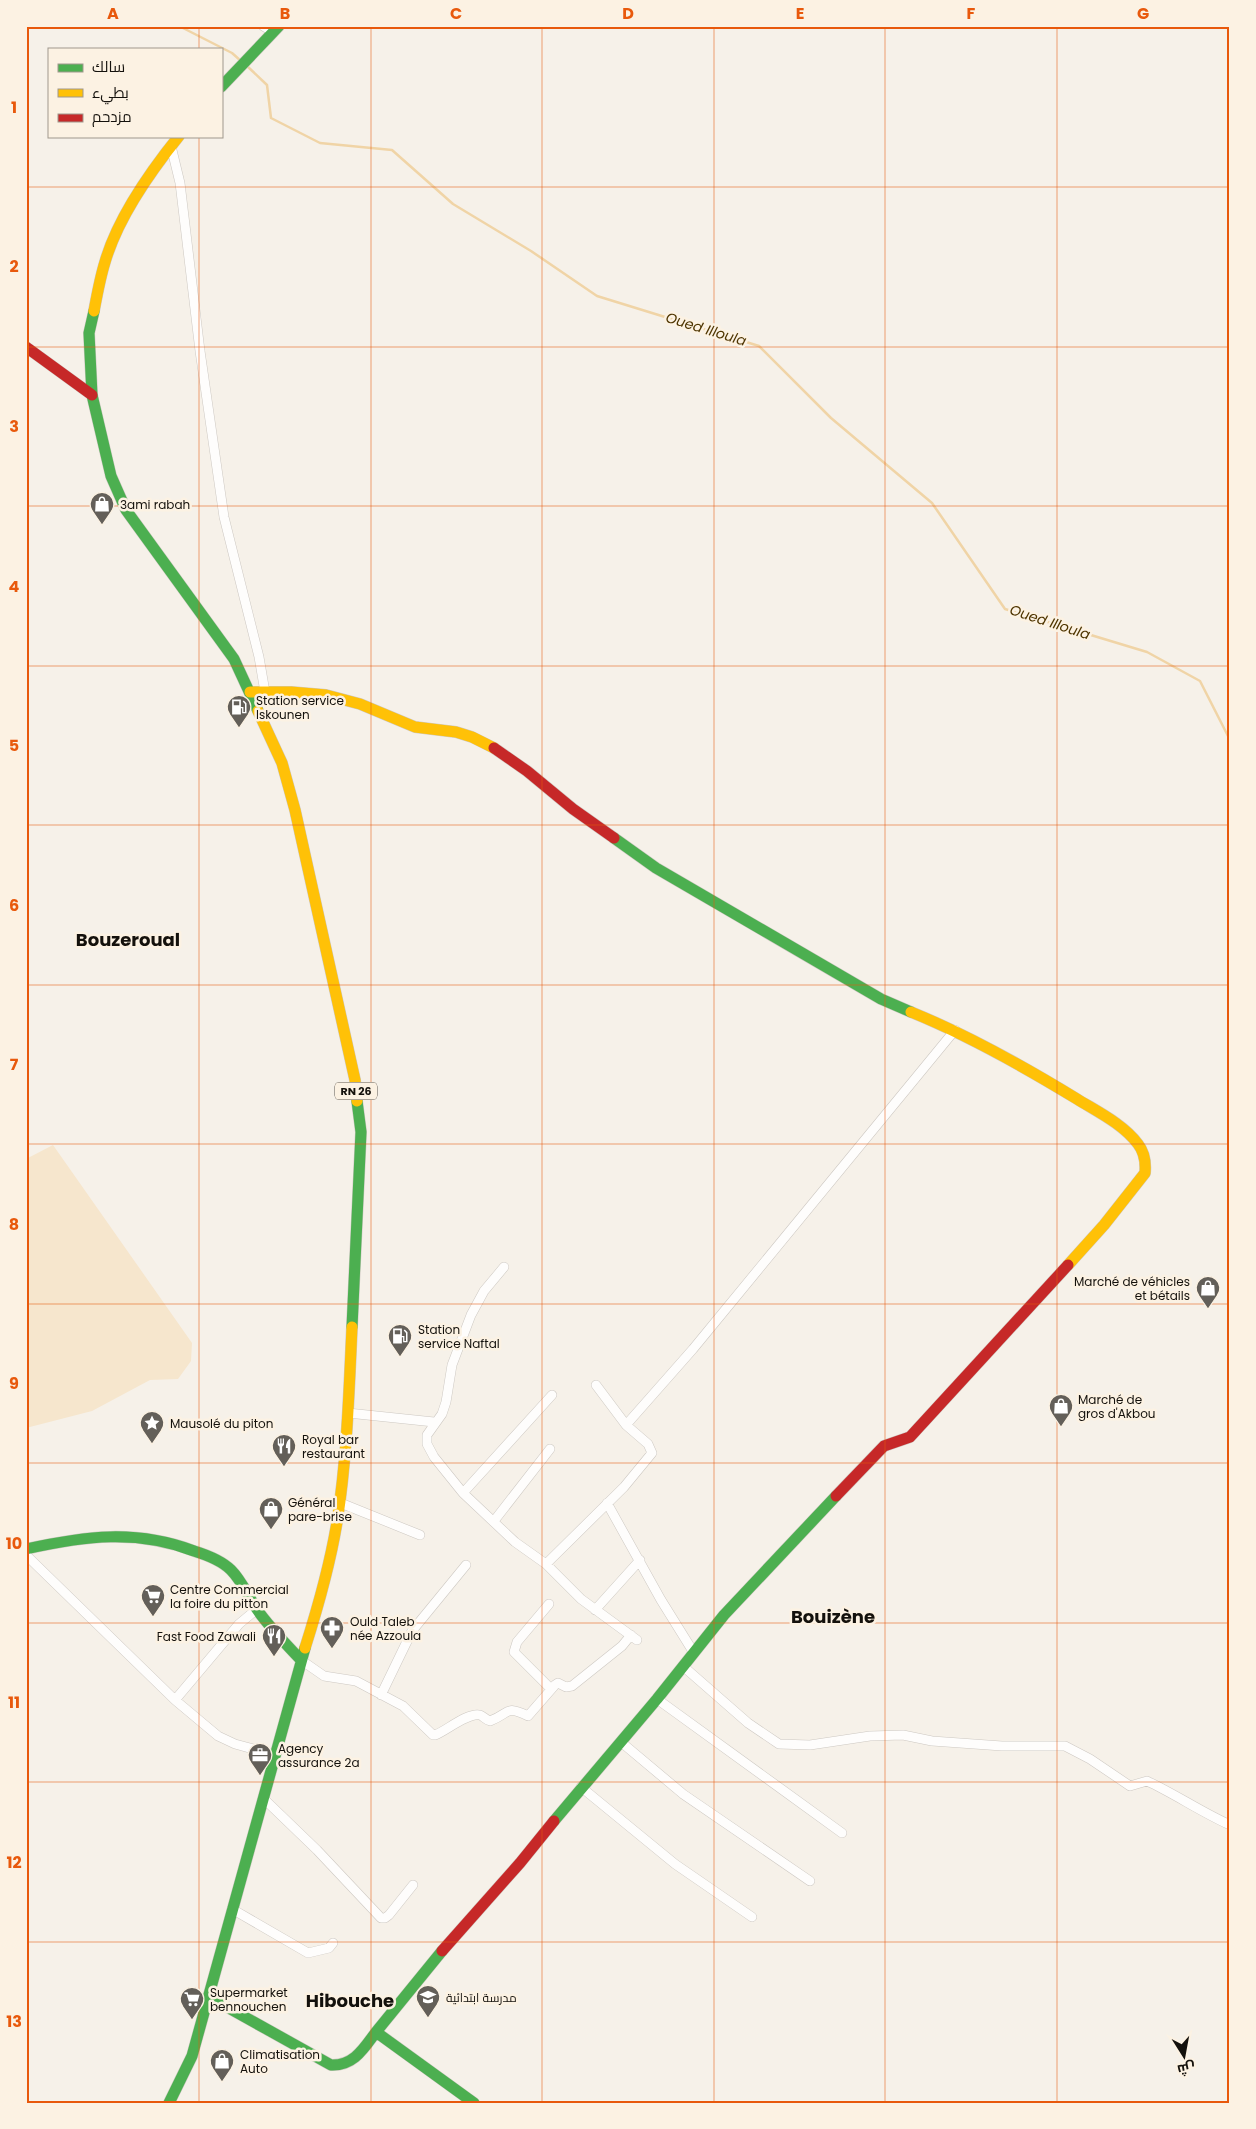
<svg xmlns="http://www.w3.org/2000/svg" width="1256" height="2129" font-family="Poppins,Cairo,sans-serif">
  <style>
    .green { fill: #f6e6cd }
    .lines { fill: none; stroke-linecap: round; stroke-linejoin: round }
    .stream { stroke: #f0d4a6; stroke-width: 2.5 }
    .street-casing { stroke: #cdc8c2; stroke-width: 10 }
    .fast-casing { stroke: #cdc8c2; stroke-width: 12 }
    .slow-casing { stroke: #cdc8c2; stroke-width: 12 }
    .jam-casing { stroke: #cdc8c2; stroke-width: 12 }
    .street { stroke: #fefdfc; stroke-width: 9 }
    .fast { stroke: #4caf50; stroke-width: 11 }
    .slow { stroke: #ffc107; stroke-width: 11 }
    .jam { stroke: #c62828; stroke-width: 11 }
    .grid { fill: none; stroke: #e8590c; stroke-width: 1; stroke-opacity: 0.55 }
    .labels { text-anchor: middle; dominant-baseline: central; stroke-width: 5; stroke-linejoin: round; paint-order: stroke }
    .shield { fill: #fcf2e3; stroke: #5a544c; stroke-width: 1 }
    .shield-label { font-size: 11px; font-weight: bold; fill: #14110c }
    .poi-label { font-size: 12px; fill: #14110c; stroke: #fcf2e3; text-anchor: start }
    .water-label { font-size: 14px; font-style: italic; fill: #4e3501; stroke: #fcf2e3 }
    .district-label { font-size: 18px; font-weight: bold; fill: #14110c; stroke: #fcf2e3 }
    .neatline { fill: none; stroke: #e8590c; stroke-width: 2 }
    .grid-label { font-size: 16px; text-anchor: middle; font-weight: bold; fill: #e8590c }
  </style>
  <rect width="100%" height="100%" fill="#f6f1e9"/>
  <path class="green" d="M53,1145l139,198 -1,18 -13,18 -28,1 -58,31 -66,17v-269z"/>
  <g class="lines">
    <path class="stream" d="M179,26l53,27 9,8
      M26,27l40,-1
      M247,66l20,19 4,33 49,25 72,7 61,54 78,47 66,45 162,50 72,72 101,85 73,106 142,43 53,29 30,59"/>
    <g class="street-casing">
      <path id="street" d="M263,26l10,6
        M171,146l9,37 20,168 24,166 35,140 6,35
        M504,1267l-20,24 -13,24 -19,50 -6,37 -4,12 -15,21v9l7,13 29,36 52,49 31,22 35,35 56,41
        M348,1413l86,9
        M626,1425l67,-76 262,-319
        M463,1493l89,-98
        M338,1502l82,33
        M607,1503l54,97 33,53
        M494,1521l56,-72
        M26,1555l149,145 43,36 17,8 40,11
        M546,1564l78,-77 28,-34 -4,-9 -22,-19 -30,-40
        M549,1604l-32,38 -3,10 37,37
        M595,1610l45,-50
        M301,1660l23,16 32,5 47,25 30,29h2c11,-4 33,-23 45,-20 3,1 6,5 10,6 21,-8 14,-16 38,-5l27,-31 3,-2 8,4 6,-1 50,-40 9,-11
        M684,1667l64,56 31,21 31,1 60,-9 33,-1 29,6 70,5h63l25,13 40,27 17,-5c28,13 54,31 83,44
        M381,1695l31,-64 54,-66
        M657,1699l185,134
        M175,1700l64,-76 18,-15
        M621,1742l62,52 127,87
        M581,1787l94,77 77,53
        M263,1798l54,52 64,68h4l4,-3 24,-30
        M232,1909l76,44 21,-5 4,-5"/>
    </g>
    <g class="fast-casing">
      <path id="fast" d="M221,87l58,-61
        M94,311l-5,22 3,62 19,81 15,34 108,149 24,52
        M614,838l42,30 225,131 30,13
        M352,1327l9,-195 -4,-31
        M26,1549c59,-13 110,-20 168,2 13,4 27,9 37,19 11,11 17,26 25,38 13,19 29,35 45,52
        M554,1821l103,-122 67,-84 112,-119
        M209,1997l122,68c23,1 33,-17 45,-33l98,71
        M376,2032l66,-81
        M169,2103l23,-47 113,-408"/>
    </g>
    <g class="slow-casing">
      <path id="slow" d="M94,311c3,-16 6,-33 11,-49 13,-45 45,-90 74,-126
        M250,692h41l35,3 34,9 55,23 41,5 16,5 22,11
        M258,711l24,52 13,47 60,270 2,21
        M911,1012c59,24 112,54 166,87 21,13 46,25 61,45 7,9 8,18 7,29l-41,52 -36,40
        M305,1648c13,-41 25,-83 32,-126 10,-64 12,-130 15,-195"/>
    </g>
    <g class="jam-casing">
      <path id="jam" d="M26,347l66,48
        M494,748l33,23 46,38 41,29
        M836,1496l48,-50 26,-9 158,-172
        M442,1951l78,-88 34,-42"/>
    </g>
    <use href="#street" class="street"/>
    <use href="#fast" class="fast"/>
    <use href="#slow" class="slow"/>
    <use href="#jam" class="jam"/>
  </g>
  <path class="grid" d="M199,26v23M371,26v2077M542,26v2077M714,26v2077M885,26v2077M1057,26v2077M199,136v1967M26,187h1204M26,347h1204M26,506h1204M26,666h1204M26,825h1204M26,985h1204M26,1144h1204M26,1304h1204M26,1463h1204M26,1623h1204M26,1782h1204M26,1942h1204"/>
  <defs>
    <g id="shop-pin" transform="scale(1.25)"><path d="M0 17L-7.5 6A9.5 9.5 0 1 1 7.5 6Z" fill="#635f59" stroke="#fcf2e3"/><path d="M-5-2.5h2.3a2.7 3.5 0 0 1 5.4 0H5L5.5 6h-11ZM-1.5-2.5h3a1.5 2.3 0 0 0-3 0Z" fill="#fff"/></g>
    <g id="fuel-pin" transform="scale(1.25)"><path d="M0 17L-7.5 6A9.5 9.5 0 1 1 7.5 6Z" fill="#635f59" stroke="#fcf2e3"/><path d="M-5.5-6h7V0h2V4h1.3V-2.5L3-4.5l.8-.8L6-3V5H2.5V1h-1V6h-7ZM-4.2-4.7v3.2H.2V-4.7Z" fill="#fff"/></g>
    <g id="sight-pin" transform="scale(1.25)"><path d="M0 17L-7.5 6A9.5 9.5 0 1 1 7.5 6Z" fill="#635f59" stroke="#fcf2e3"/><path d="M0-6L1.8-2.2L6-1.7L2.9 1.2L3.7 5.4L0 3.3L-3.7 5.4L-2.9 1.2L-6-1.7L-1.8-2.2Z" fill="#fff"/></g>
    <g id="restaurant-pin" transform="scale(1.25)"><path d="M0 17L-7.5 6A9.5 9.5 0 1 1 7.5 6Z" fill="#635f59" stroke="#fcf2e3"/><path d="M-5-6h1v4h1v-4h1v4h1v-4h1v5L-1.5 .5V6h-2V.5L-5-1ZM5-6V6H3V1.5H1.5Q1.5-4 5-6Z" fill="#fff"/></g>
    <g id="supermarket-pin" transform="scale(1.25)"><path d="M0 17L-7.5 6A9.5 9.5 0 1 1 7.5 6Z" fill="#635f59" stroke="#fcf2e3"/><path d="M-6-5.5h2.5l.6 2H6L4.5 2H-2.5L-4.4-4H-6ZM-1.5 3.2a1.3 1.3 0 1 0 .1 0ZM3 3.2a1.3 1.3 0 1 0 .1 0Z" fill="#fff"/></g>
    <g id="pharmacy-pin" transform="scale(1.25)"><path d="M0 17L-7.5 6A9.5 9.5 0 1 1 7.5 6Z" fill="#635f59" stroke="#fcf2e3"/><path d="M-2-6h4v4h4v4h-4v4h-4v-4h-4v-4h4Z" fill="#fff"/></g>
    <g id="office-pin" transform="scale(1.25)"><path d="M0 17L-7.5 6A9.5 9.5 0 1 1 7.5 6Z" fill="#635f59" stroke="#fcf2e3"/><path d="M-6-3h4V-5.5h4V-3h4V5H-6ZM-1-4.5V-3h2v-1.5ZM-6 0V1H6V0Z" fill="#fff"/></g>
    <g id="school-pin" transform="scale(1.25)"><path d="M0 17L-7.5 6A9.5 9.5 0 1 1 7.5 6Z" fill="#635f59" stroke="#fcf2e3"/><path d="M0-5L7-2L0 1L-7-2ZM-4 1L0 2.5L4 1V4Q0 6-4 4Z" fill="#fff"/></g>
  </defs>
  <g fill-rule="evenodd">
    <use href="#shop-pin" x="102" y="504"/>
    <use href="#fuel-pin" x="239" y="707"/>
    <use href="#shop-pin" x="1208" y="1288"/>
    <use href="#fuel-pin" x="400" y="1336"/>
    <use href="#shop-pin" x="1061" y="1406"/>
    <use href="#sight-pin" x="152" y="1423"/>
    <use href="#restaurant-pin" x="284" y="1446"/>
    <use href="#shop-pin" x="271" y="1509"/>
    <use href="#supermarket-pin" x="153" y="1596"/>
    <use href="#pharmacy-pin" x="332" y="1628"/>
    <use href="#restaurant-pin" x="274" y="1636"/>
    <use href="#office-pin" x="260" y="1755"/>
    <use href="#school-pin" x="428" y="1997"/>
    <use href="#supermarket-pin" x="192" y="1999"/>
    <use href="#shop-pin" x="222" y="2061"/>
  </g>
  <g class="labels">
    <rect class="shield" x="335" y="1082.5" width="42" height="17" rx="4"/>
    <g class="shield-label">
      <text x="356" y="1091">RN 26</text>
    </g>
    <g class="poi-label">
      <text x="120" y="504">3ami rabah</text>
      <text x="256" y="700">Station service<tspan x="256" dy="14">Iskounen</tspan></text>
      <text x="1190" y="1281" text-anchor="end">Marché de véhicles<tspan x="1190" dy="14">et bétails</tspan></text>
      <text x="418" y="1329">Station<tspan x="418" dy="14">service Naftal</tspan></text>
      <text x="1078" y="1399">Marché de<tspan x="1078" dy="14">gros d'Akbou</tspan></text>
      <text x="170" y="1423">Mausolé du piton</text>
      <text x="302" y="1439">Royal bar<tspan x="302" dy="14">restaurant</tspan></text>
      <text x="288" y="1502">Général<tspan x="288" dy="14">pare-brise</tspan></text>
      <text x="170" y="1589">Centre Commercial<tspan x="170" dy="14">la foire du pitton</tspan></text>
      <text x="350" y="1621">Ould Taleb<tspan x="350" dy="14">née Azzoula</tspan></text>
      <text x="256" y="1636" text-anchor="end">Fast Food Zawali</text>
      <text x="278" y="1748">Agency<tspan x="278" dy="14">assurance 2a</tspan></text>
      <text x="210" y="1992">Supermarket<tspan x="210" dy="14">bennouchen</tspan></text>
      <text x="446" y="1997">مدرسة ابتدائية</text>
      <text x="240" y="2054">Climatisation<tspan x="240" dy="14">Auto</tspan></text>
    </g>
    <g class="water-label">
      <text transform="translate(706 329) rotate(17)">Oued Illoula</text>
      <text transform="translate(1050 622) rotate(18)">Oued Illoula</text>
    </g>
    <g class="district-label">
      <text x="128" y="939">Bouzeroual</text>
      <text x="833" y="1616">Bouizène</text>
      <text x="350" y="2000">Hibouche</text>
    </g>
  </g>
  <rect width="1256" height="2129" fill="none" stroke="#fcf2e3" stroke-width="55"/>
  <rect x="48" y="48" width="175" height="90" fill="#fcf2e3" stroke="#9f988d"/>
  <rect x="58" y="64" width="25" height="8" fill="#4caf50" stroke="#9f988d"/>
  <text x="92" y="72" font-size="15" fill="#14110c">سالك</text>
  <rect x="58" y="89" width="25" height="8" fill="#ffc107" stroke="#9f988d"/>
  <text x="92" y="98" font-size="15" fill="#14110c">بطيء</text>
  <rect x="58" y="114" width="25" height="8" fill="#c62828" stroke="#9f988d"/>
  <text x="92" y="122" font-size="15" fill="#14110c">مزدحم</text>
  <g transform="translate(1184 2056) rotate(169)" stroke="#fcf2e3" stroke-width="4" paint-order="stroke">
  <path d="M0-4L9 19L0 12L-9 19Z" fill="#14110c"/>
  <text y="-8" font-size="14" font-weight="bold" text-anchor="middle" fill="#14110c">ش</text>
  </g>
  <rect x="28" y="28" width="1200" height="2074" class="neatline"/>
  <g class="grid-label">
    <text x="113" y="19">A</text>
    <text x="285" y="19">B</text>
    <text x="456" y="19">C</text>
    <text x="628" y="19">D</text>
    <text x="800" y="19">E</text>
    <text x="971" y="19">F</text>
    <text x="1143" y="19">G</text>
    <text x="14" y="113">1</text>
    <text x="14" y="272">2</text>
    <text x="14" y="432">3</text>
    <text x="14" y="592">4</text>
    <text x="14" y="751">5</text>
    <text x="14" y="911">6</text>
    <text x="14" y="1070">7</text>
    <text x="14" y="1230">8</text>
    <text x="14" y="1389">9</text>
    <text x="14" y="1549">10</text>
    <text x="14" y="1708">11</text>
    <text x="14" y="1868">12</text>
    <text x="14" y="2027">13</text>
  </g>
</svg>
